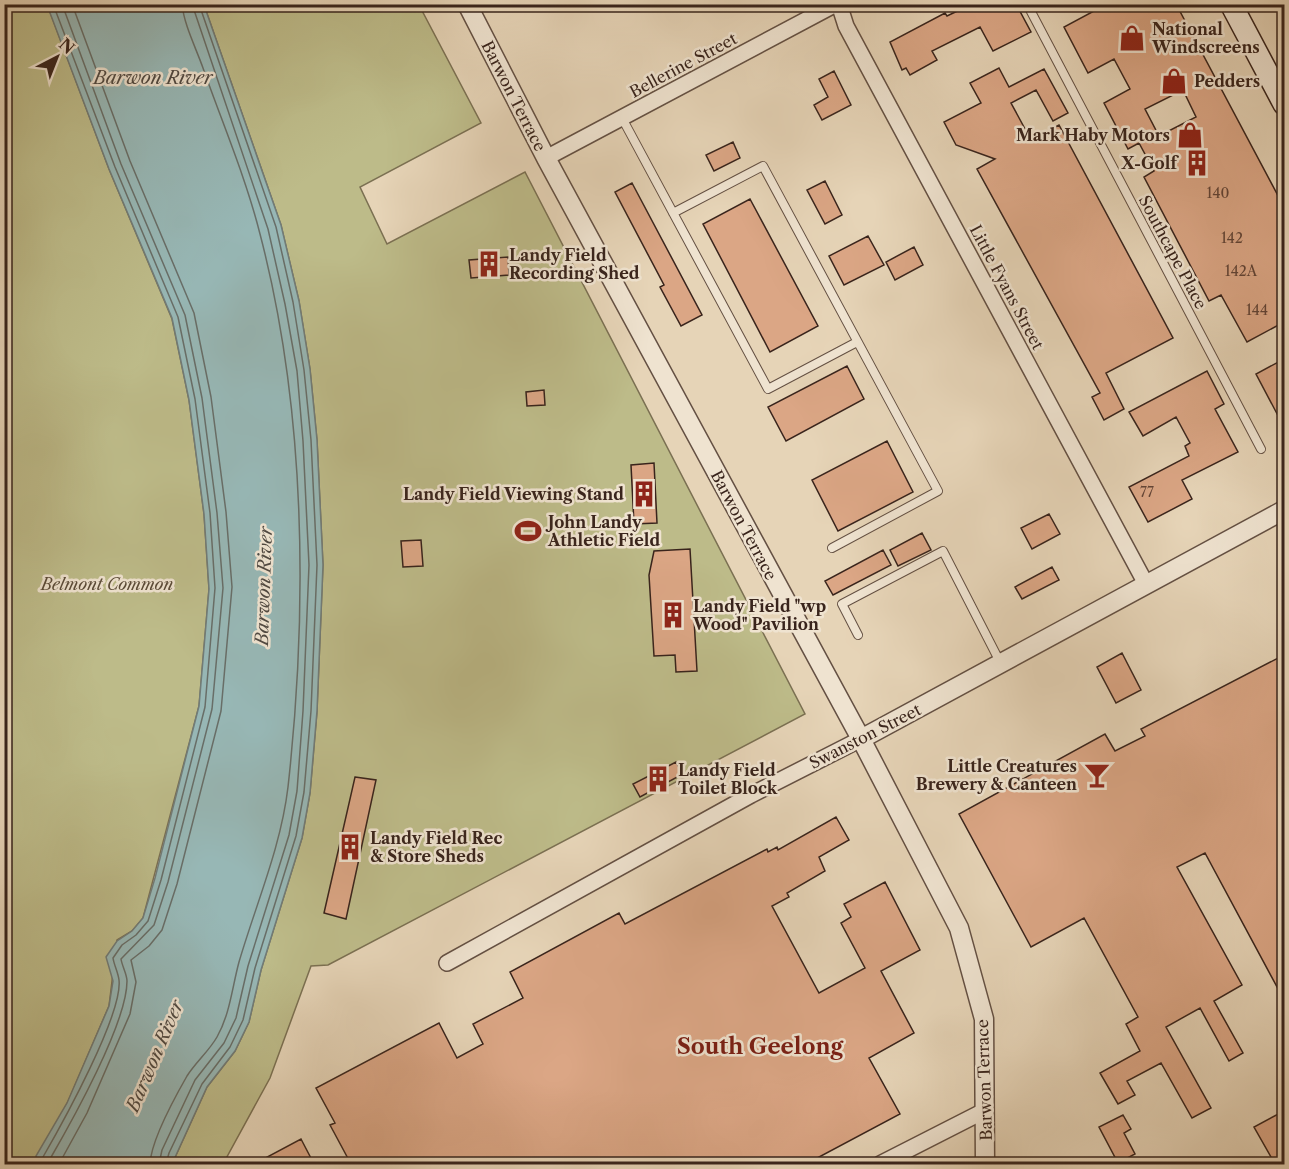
<svg xmlns="http://www.w3.org/2000/svg" width="1289" height="1169" font-family="'Libre Caslon Text',serif">
  <style>
    .green { fill: #bdbb89; stroke: #7b7052; stroke-width: 1.5 }
    .water { fill: #97b7b5; stroke: #717c78; stroke-width: 1.5 }
    .lines { fill: none; stroke-linecap: round; stroke-linejoin: round }
    .shore { stroke: #686e68; stroke-width: 1.5 }
    .building { fill: #dba685; stroke: #39241c; stroke-width: 1.5; fill-rule: evenodd }
    .service-casing { stroke: #645043; stroke-width: 10 }
    .minor-casing { stroke: #645043; stroke-width: 18 }
    .tertiary-casing { stroke: #645043; stroke-width: 21 }
    .secondary-casing { stroke: #39241c; stroke-width: 24 }
    .service { stroke: #efe3d0; stroke-width: 8 }
    .minor { stroke: #efe3d0; stroke-width: 15 }
    .tertiary { stroke: #efe3d0; stroke-width: 18 }
    .secondary { stroke: #efe3d0; stroke-width: 21 }
    .labels { text-anchor: middle; dominant-baseline: central; stroke-width: 5; stroke-linejoin: round; paint-order: stroke }
    .number-label { font-size: 14px; fill: #624436 }
    .poi-label { font-size: 16px; font-weight: bold; fill: #39241c; stroke: #efe3d0; text-anchor: start }
    .street-label { font-size: 16px; fill: #39241c; stroke: #efe3d0 }
    .park-label { font-size: 16px; font-style: italic; fill: #5a4a37; stroke: #efe3d0 }
    .water-label { font-size: 18px; font-style: italic; fill: #504942; stroke: #efe3d0 }
    .district-label { font-size: 22px; font-weight: bold; fill: #7a1f14; stroke: #efe3d0 }
  </style>
  <rect width="100%" height="100%" fill="#e6d4b7"/>
  <filter id="stains"><feTurbulence type="fractalNoise" baseFrequency=".00333" numOctaves="4"/><feColorMatrix values="0 0 0 0 .2 0 0 0 0 .09 0 0 0 0 .02 0 0 0 .5 -.17"/></filter>
  <radialGradient id="worn" r=".72"><stop offset=".6" stop-color="#630" stop-opacity="0"/><stop offset="1" stop-color="#630" stop-opacity=".3"/></radialGradient>
  <path class="green" d="M47,4l62,165 63,150 17,81 15,114 5,75 -10,117 -56,212 -11,13 -15,9 -8,66 -42,98 -30,60h-32l-1,-1159z
    M204,5h215l62,118 -121,64 27,57 138,-72 280,542 -477,251 -17,1 -41,112 -47,86h-51l35,-77 28,-36 14,-29 12,-52 41,-132 8,-45 7,-81 6,-147 -6,-125 -7,-71 -11,-68 -18,-76z"/>
  <path class="water" d="M47,5h157l77,220 18,76 11,68 7,71 6,125 -6,146 -7,82 -8,45 -41,132 -12,52 -14,29 -28,36 -35,77h-136v-8l31,-53 42,-97 4,-25 -7,-24 11,-16 15,-10 11,-13 12,-40 44,-172 10,-117 -5,-75 -15,-114 -17,-82 -63,-149z"/>
  <g class="lines">
    <path class="shore" d="M42,1164l1,-7c19,-33 80,-143 76,-177 -1,-8 -5,-15 -6,-22l9,-13 14,-10 12,-14 13,-41 44,-173 10,-119 -5,-75 -15,-114 -17,-82 -63,-150 -62,-163
      M50,1164v-5c22,-38 77,-136 77,-178 0,-7 -5,-15 -6,-22l33,-34 14,-43 44,-173 11,-121 -6,-75 -15,-115 -17,-83 -64,-151 -59,-160
      M59,1164l28,-51 43,-99 6,-32 -5,-22 18,-14 13,-16 15,-46 44,-173 11,-124 -6,-75 -15,-115 -17,-84 -64,-152 -58,-157
      M150,1164c1,-23 25,-67 37,-88 9,-14 22,-25 30,-39 13,-23 15,-49 22,-75 17,-58 42,-115 49,-175 20,-180 18,-377 -28,-553 -14,-56 -38,-112 -57,-166 -7,-20 -19,-43 -21,-64
      M159,1164l3,-14 33,-70 29,-37 12,-25 12,-52 41,-131 8,-44 6,-80 6,-146 -6,-124 -6,-70 -12,-67 -17,-75 -76,-225
      M166,1164l3,-11 33,-69 28,-37 13,-27 12,-52 41,-132 8,-44 7,-81 6,-146 -6,-125 -7,-70 -11,-68 -17,-75 -77,-223"/>
  </g>
  <path class="building" d="M972,4h44l15,28 -38,19 -13,-24 -48,24 5,9 -27,15 -4,-7 -4,2 -12,-28 55,-29 2,3z
    M1107,4h69l108,203v115l-37,20 -26,-47 -12,6 -65,-124 10,-6 -15,-28 -11,6 -24,-46 26,-14 -16,-30 -26,14 -24,-46zM1183,90l13,27 -37,19 -14,-27z
    M999,68l10,19 35,-18 24,44 -15,8 -17,-31 -25,13 20,37 28,-15 114,213 -67,35 18,36 -20,11 -12,-23 8,-4 -123,-224 18,-10 -39,-14 -12,-23 37,-19 -11,-20z
    M834,71l17,34 -29,15 -8,-15 14,-8 -9,-18z
    M733,142l7,16 -26,13 -8,-16z
    M825,181l17,34 -17,9 -18,-34z
    M632,183l70,132 -21,11 -21,-39 4,-2 -49,-93z
    M750,199l68,127 -48,26 -67,-128z
    M868,236l16,29 -40,20 -15,-29z
    M914,247l9,18 -28,15 -9,-18z
    M508,257l1,18 -38,3 -2,-18z
    M1284,359v68l-28,-53z
    M847,366l17,33 -78,42 -18,-34z
    M1207,371l17,33 -9,5 23,43 -56,28 10,19 -44,23 -19,-35 60,-31 -4,-10 5,-3 -14,-26 -33,19 -14,-24z
    M544,390l1,15 -18,1 -1,-14z
    M887,441l26,51 -75,39 -26,-51z
    M654,463l3,60 -23,1 -3,-59z
    M1049,514l11,20 -28,15 -11,-21z
    M922,533l9,17 -33,16 -8,-16z
    M421,540l2,26 -20,1 -2,-26z
    M690,549l7,122 -21,1 -1,-17 -21,1 -5,-81 5,-24z
    M883,550l8,15 -58,30 -8,-14z
    M1052,567l7,13 -37,19 -7,-12z
    M1122,653l19,37 -25,13 -19,-36z
    M1284,655v345l-79,-147 -28,14 65,118 -28,16 29,52 -14,8 -29,-53 -34,19 45,81 -19,10 -31,-55 -34,18 8,14 -17,9 -18,-31 40,-22 -14,-27 12,-7 -54,-99 -53,29 -72,-133 146,-80 10,17 30,-15 -4,-7z
    M676,762l7,12 -43,23 -7,-13z
    M355,777l21,3 -30,139 -22,-6z
    M836,817l13,23 -30,17 6,14 -38,22 2,4 -17,9 47,87 46,-25 -24,-45 10,-6 -7,-13 41,-22 35,68 -39,21 33,62 -45,25 31,56 -94,50h-455l-21,-39 5,-2 -19,-35 123,-65 18,35 26,-14 -10,-20 50,-26 -13,-26 109,-59 6,11 142,-75 1,3 9,-5 1,3z
    M1284,1111v53h-9l-21,-37z
    M1123,1115l8,14 -7,4 11,21 -17,9 -19,-36z
    M301,1139l13,25h-60z"/>
  <g class="lines">
    <g class="service-casing">
      <path id="service" d="M1027,4l234,445
        M622,118l146,271 89,-47
        M673,213l90,-47 175,325 -106,57
        M858,635l-16,-31 101,-53 57,111"/>
    </g>
    <g class="minor-casing">
      <path id="minor" d="M839,4l7,22 300,558
        M546,158l290,-154
        M447,963l304,-168 110,-56
        M880,1164l106,-54"/>
    </g>
    <g class="tertiary-casing">
      <path id="tertiary" d="M467,4l79,154 315,581 98,189 25,91 1,145
        M861,739l423,-229"/>
    </g>
    <g class="secondary-casing">
      <path id="secondary" d="M1231,4l53,100"/>
    </g>
    <use href="#service" class="service"/>
    <use href="#minor" class="minor"/>
    <use href="#tertiary" class="tertiary"/>
    <use href="#secondary" class="secondary"/>
  </g>
  <defs>
    <g id="shop-bare" transform="scale(2.07)"><path d="M-5-2.5h2.3a2.7 3.5 0 0 1 5.4 0H5L5.5 6h-11ZM-1.5-2.5h3a1.5 2.3 0 0 0-3 0Z" fill="#8f2418" stroke="#efe3d0" stroke-width="2.5" paint-order="stroke"/></g>
    <g id="building-bare" transform="scale(2.07)"><path d="M-4-6H4V6H1V3H-1V6H-4ZM-2.5-4.3h1.7v1.8h-1.7ZM.8-4.3h1.7v1.8H.8ZM-2.5-1h1.7V.8h-1.7ZM.8-1h1.7V.8H.8Z" fill="#8f2418" stroke="#efe3d0" stroke-width="2.5" paint-order="stroke"/></g>
    <g id="stadium-bare" transform="scale(2.07)"><path d="M0-5a6.5 5 0 1 0 0 10a6.5 5 0 1 0 0-10ZM-3.5-1.8h7v3.6h-7Z" fill="#8f2418" stroke="#efe3d0" stroke-width="2.5" paint-order="stroke"/></g>
    <g id="bar-bare" transform="scale(2.07)"><path d="M-6-5H6L.8 .8V4.5H3.5V6h-7V4.5H-.8V.8Z" fill="#8f2418" stroke="#efe3d0" stroke-width="2.5" paint-order="stroke"/></g>
  </defs>
  <g fill-rule="evenodd">
    <use href="#shop-bare" x="1132" y="38"/>
    <use href="#shop-bare" x="1174" y="81"/>
    <use href="#shop-bare" x="1190" y="135"/>
    <use href="#building-bare" x="1197" y="163"/>
    <use href="#building-bare" x="489" y="264"/>
    <use href="#building-bare" x="644" y="494"/>
    <use href="#stadium-bare" x="528" y="531"/>
    <use href="#building-bare" x="673" y="615"/>
    <use href="#bar-bare" x="1097" y="775"/>
    <use href="#building-bare" x="658" y="779"/>
    <use href="#building-bare" x="350" y="847"/>
  </g>
  <g class="labels">
    <g class="number-label">
      <text x="1218" y="193">140</text>
      <text x="1232" y="238">142</text>
      <text x="1241" y="271">142A</text>
      <text x="1257" y="310">144</text>
      <text x="1147" y="492">77</text>
    </g>
    <g class="poi-label">
      <text x="1152" y="29">National<tspan x="1152" dy="18">Windscreens</tspan></text>
      <text x="1194" y="81">Pedders</text>
      <text x="1170" y="135" text-anchor="end">Mark Haby Motors</text>
      <text x="1177" y="163" text-anchor="end">X-Golf</text>
      <text x="509" y="255">Landy Field<tspan x="509" dy="18">Recording Shed</tspan></text>
      <text x="624" y="494" text-anchor="end">Landy Field Viewing Stand</text>
      <text x="548" y="522">John Landy<tspan x="548" dy="18">Athletic Field</tspan></text>
      <text x="693" y="606">Landy Field "wp<tspan x="693" dy="18">Wood" Pavilion</tspan></text>
      <text x="1077" y="766" text-anchor="end">Little Creatures<tspan x="1077" dy="18">Brewery &amp; Canteen</tspan></text>
      <text x="678" y="770">Landy Field<tspan x="678" dy="18">Toilet Block</tspan></text>
      <text x="370" y="838">Landy Field Rec<tspan x="370" dy="18">&amp; Store Sheds</tspan></text>
    </g>
    <g class="street-label">
      <text transform="translate(683 65) rotate(-28)">Bellerine Street</text>
      <text transform="translate(514 96) rotate(63)">Barwon Terrace</text>
      <text transform="translate(1173 252) rotate(62)">Southcape Place</text>
      <text transform="translate(1007 287) rotate(62)">Little Fyans Street</text>
      <text transform="translate(744 525) rotate(62)">Barwon Terrace</text>
      <text transform="translate(865 736) rotate(-27)">Swanston Street</text>
      <text transform="translate(984 1080) rotate(-92)">Barwon Terrace</text>
    </g>
    <g class="park-label">
      <text x="107" y="584">Belmont Common</text>
    </g>
    <g class="water-label">
      <text x="153" y="78">Barwon River</text>
      <text transform="translate(264 586) rotate(-88)">Barwon River</text>
      <text transform="translate(155 1056) rotate(-67)">Barwon River</text>
    </g>
    <g class="district-label">
      <text x="760" y="1046">South Geelong</text>
    </g>
  </g>
  <rect width="1289" height="1169" fill="none" stroke="#e6d4b7" stroke-width="24"/>
  <rect x="6" y="6" width="1277" height="1157" fill="none" stroke="#39241c" stroke-width="3"/>
  <rect x="12" y="12" width="1265" height="1145" fill="none" stroke="#39241c" stroke-width="1.5"/>
  <g transform="translate(57 57) rotate(42)" stroke="#efe3d0" stroke-width="4.5" paint-order="stroke">
  <path d="M0-4.5L10 22L0 15L-10 22Z" fill="#39241c"/>
  <text y="-9" font-size="16" font-weight="bold" text-anchor="middle" fill="#39241c">N</text>
  </g>
  <rect width="100%" height="100%" filter="url(#stains)"/>
  <rect width="100%" height="100%" fill="url(#worn)"/>
</svg>
